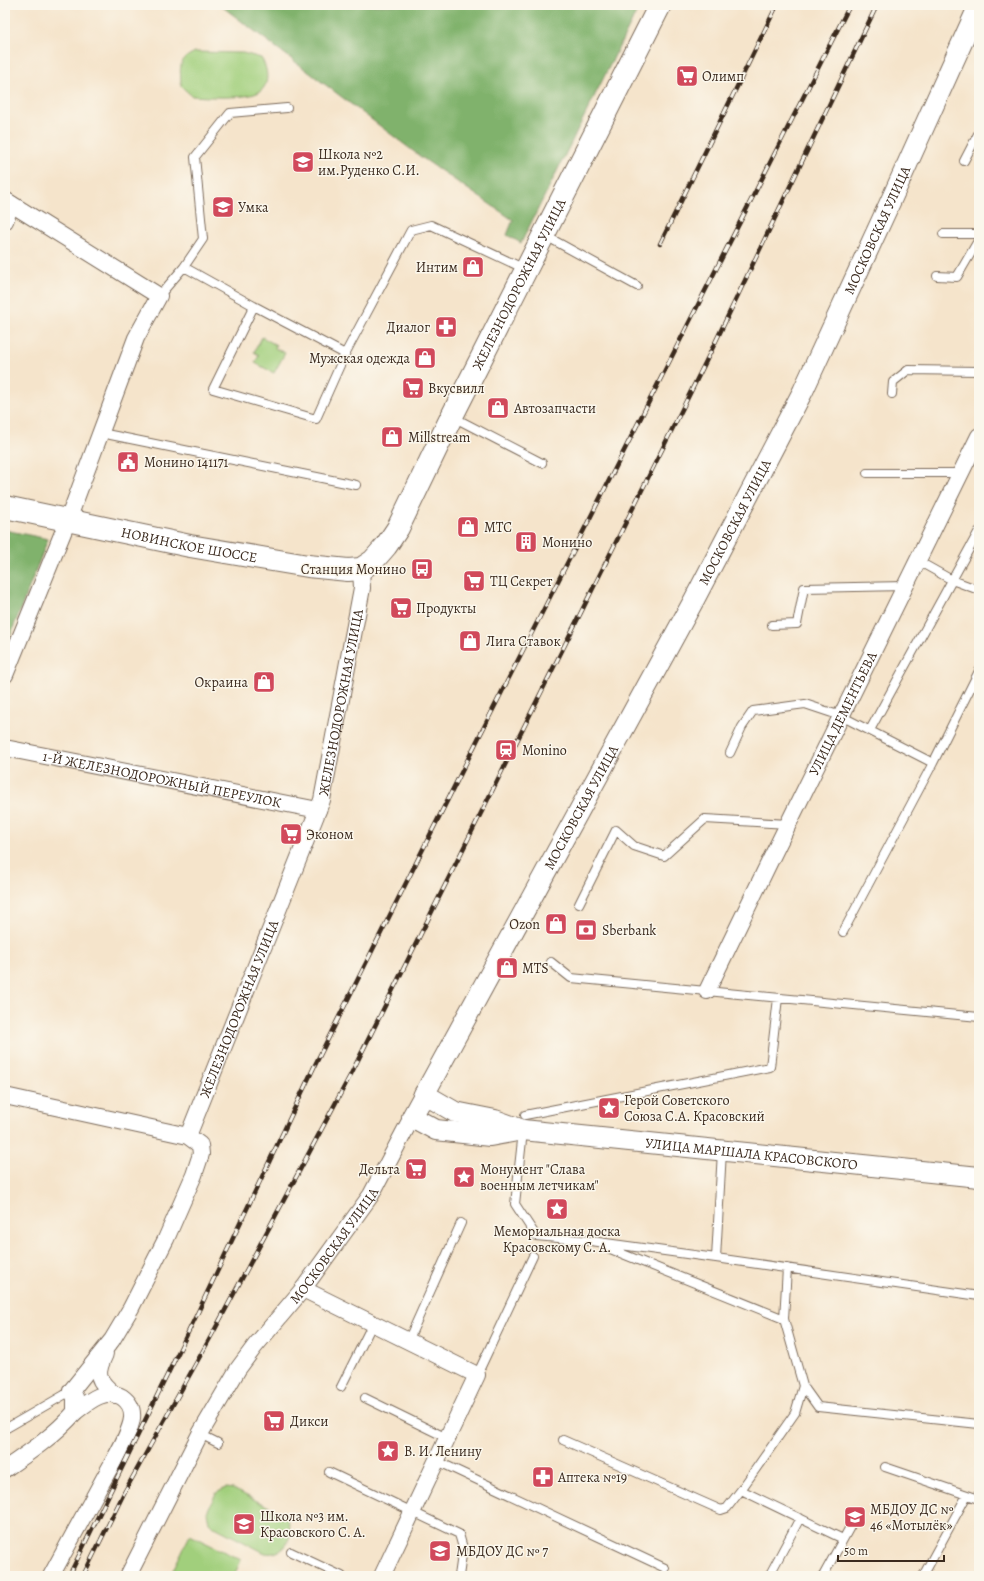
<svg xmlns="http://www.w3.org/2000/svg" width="984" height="1581" font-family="Alegreya,serif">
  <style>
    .green { fill: #a1cf7c; stroke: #6e7c4d }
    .forest { fill: #80b26c; stroke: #5e6e45 }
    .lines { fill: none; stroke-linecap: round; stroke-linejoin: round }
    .service-casing { stroke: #7c6b5b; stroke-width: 10 }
    .minor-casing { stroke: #7c6b5b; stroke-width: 18 }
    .tertiary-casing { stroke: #7c6b5b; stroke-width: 22 }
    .secondary-casing { stroke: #7c6b5b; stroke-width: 24 }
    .service { stroke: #fff; stroke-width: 8 }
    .minor { stroke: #fff; stroke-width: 16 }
    .tertiary { stroke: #fff; stroke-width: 20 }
    .secondary { stroke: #fff; stroke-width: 22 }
    .rail-casing { stroke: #3b2a1e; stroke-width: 4.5 }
    .rail { stroke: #fbf7ec; stroke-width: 3; stroke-dasharray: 9; stroke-linecap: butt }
    .labels { text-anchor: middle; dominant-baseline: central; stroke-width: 3; stroke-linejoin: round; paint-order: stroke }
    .poi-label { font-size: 14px; fill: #3b2a1e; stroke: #fbf7ec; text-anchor: start }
    .street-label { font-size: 14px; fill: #3b2a1e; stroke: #fbf7ec }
  </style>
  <rect width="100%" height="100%" fill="#fbf7ec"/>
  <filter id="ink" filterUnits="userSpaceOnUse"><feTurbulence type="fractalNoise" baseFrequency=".025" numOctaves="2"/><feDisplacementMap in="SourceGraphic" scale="8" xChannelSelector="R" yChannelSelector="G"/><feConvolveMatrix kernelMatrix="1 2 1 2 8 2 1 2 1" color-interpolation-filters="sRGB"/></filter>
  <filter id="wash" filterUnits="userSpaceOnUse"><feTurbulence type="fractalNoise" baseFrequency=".012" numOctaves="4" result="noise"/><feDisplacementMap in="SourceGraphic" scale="16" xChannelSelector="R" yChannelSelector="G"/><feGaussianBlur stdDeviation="0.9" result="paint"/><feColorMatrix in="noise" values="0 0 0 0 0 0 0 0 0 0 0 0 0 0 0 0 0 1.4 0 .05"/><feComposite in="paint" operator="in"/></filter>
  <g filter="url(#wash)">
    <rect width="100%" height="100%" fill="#f5e4cb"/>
    <path class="green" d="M195,52l48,1 18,5c7,10 10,29 -4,35 -13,6 -51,4 -65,3l-11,-10c0,-18 -5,-25 14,-34z
      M262,337l14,8 -1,3 10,5 -11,20 -19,-10 4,-8 -5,-3z
      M226,1488l7,1 52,26c12,16 2,42 -20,38l-52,-27 -4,-4 -2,-10 9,-19z
      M190,1535l51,25 -7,16h-64z"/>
    <path class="forest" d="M220,5h420l-119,238 -14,-8 6,-15 -92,-63z
      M5,530l43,9 -43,110z"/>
  </g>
  <g filter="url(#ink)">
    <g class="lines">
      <g class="service-casing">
        <path id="service" d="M964,161l15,-29
          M943,234h36
          M544,235l93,51
          M184,267l19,-28 -8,-82 35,-44 57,-5
          M937,276l20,1 22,-38
          M159,296l25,-29 70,39 91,48
          M254,306l-41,83 103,30 29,-65 66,-124 20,-5 94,44
          M892,394l1,-12 15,-12 71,1
          M453,417l89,46
          M101,433l255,52
          M867,473h94
          M918,561l34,19 27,10
          M772,625l25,-1 7,-36 101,-2
          M870,730l109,-199
          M730,753l12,-26 11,-16 52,-7 36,12 92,47 46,-92
          M579,904l37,-74 18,16 30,10 41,-37 83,5
          M843,932l90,-169
          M551,962l20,16 408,39
          M525,1115l245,-48 8,-69
          M523,1131l-8,73 21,32 55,5 125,17 6,-107
          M603,1246l181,73
          M716,1258l263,38
          M787,1268l-3,51 19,67 15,21 161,17
          M408,1341l53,-118
          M477,1375l56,-119
          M341,1387l32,-64
          M365,1398l82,40
          M5,1429l66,-38
          M200,1434l18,9
          M563,1440l158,70 6,-2 14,-18 54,-77 8,-27
          M437,1461l228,107
          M885,1467l94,32
          M329,1472l130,62 4,14 -4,28
          M741,1490l102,49
          M291,1552l51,24
          M769,1576l31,-58
          M823,1576l33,-60
          M923,1576l44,-81"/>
      </g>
      <g class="minor-casing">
        <g id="minor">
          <path d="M5,200l154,96 -23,42 -68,182 -63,155"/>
          <path d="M5,221l6,-17"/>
          <path id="s1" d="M5,748l313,62"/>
          <path id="s2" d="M707,991l60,-124 212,-431"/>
          <path d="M5,1096l183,40 12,9 1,9 -7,21 -28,64 -35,69 -19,32 -41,51 4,6v15c-20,23 -45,40 -70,57"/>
          <path id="s3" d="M188,1136l134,-336 40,-212 -1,-19"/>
          <path d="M303,1289l174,86 -95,201"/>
          <path d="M105,1354c-10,21 -8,26 10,41"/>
          <path d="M51,1576c19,-35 38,-70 57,-105 7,-12 23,-41 24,-53 1,-10 -3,-16 -10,-21 -17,-10 -34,5 -47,15"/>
          <path id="s4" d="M128,1576l72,-142 38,-65 17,-23 48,-57 68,-94 41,-78"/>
        </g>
      </g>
      <g class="tertiary-casing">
        <g id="tertiary">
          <path id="s5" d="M424,1094l31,18 40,8 28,10 456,47"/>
          <path id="s6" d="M523,1130l-33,6 -54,-6 -24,-13 282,-517 109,-209 89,-193 87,-193"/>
        </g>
      </g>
      <g class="secondary-casing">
        <g id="secondary">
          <path id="s7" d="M5,507l185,39 118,20 40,4 13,-1 12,-8 13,-15 12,-18 51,-106 211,-417"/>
        </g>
      </g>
      <use href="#service" class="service"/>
      <use href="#minor" class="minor"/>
      <use href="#tertiary" class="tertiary"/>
      <use href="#secondary" class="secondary"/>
      <g class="rail-casing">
        <path id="rail" d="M660,244l117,-239
          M69,1576l129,-264 117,-247 164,-328 371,-732
          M83,1576l42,-85 89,-160 137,-257 280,-562 83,-167 163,-340"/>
      </g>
      <use href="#rail" class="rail"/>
    </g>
  </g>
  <defs>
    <g id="supermarket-square" transform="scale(1.15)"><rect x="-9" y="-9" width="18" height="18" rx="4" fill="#d1495b" stroke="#fbf7ec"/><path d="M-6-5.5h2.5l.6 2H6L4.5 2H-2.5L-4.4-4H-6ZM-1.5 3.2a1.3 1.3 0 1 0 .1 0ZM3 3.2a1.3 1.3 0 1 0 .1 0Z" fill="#fff"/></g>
    <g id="school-square" transform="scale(1.15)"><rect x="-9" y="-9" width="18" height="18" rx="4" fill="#d1495b" stroke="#fbf7ec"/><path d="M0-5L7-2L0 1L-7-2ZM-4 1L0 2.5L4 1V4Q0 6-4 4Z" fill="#fff"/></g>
    <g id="shop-square" transform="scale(1.15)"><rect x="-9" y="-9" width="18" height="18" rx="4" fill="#d1495b" stroke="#fbf7ec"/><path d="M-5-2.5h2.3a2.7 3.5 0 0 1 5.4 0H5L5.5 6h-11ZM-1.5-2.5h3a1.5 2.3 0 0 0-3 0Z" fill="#fff"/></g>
    <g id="pharmacy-square" transform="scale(1.15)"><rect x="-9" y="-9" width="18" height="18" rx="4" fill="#d1495b" stroke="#fbf7ec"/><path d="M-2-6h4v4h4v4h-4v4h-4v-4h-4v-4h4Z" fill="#fff"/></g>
    <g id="civic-square" transform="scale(1.15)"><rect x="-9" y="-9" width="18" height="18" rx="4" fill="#d1495b" stroke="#fbf7ec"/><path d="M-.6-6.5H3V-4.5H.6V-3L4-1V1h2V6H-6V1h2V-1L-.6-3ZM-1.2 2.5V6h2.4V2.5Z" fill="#fff"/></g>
    <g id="building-square" transform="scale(1.15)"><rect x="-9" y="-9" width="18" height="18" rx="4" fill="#d1495b" stroke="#fbf7ec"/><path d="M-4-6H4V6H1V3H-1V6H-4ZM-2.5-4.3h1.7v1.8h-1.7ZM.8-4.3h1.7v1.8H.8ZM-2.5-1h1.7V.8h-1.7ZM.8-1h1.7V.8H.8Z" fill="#fff"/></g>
    <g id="bus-square" transform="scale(1.15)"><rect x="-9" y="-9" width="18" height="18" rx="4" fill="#d1495b" stroke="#fbf7ec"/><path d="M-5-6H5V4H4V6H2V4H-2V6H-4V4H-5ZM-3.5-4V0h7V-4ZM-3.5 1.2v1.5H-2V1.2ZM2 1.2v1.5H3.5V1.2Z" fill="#fff"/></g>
    <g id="station-square" transform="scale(1.15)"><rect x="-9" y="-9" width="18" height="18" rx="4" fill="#d1495b" stroke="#fbf7ec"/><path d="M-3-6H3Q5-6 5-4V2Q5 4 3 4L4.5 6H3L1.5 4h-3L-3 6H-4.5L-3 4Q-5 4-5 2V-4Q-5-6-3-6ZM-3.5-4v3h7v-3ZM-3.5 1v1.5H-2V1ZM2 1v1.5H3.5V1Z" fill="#fff"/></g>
    <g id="bank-square" transform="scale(1.15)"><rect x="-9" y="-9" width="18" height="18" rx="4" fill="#d1495b" stroke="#fbf7ec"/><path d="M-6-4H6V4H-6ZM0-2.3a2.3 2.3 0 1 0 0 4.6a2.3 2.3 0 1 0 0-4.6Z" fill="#fff"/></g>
    <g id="sight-square" transform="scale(1.15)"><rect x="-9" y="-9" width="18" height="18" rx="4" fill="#d1495b" stroke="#fbf7ec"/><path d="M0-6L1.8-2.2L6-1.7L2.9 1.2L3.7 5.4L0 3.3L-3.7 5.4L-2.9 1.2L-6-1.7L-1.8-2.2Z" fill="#fff"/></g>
  </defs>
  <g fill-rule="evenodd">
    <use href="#supermarket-square" x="687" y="76"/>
    <use href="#school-square" x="303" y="162"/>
    <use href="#school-square" x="223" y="207"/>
    <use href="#shop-square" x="473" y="267"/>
    <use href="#pharmacy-square" x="446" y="327"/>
    <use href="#shop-square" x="425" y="358"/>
    <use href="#supermarket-square" x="413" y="388"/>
    <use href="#shop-square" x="498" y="408"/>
    <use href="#shop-square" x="392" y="437"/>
    <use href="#civic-square" x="128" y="462"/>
    <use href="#shop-square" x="468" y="527"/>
    <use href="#building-square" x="526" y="542"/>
    <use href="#bus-square" x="422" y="569"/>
    <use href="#supermarket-square" x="474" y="581"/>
    <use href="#supermarket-square" x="401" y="608"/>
    <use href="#shop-square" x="470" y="641"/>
    <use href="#shop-square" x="264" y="682"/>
    <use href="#station-square" x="506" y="750"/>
    <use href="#supermarket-square" x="291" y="834"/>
    <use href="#shop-square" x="556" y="924"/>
    <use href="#bank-square" x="586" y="930"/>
    <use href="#shop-square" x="507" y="968"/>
    <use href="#sight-square" x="609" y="1108"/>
    <use href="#supermarket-square" x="416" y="1169"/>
    <use href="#sight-square" x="464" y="1177"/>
    <use href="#sight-square" x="557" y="1209"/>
    <use href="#supermarket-square" x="274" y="1421"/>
    <use href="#sight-square" x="388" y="1451"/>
    <use href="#pharmacy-square" x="543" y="1477"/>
    <use href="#school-square" x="855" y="1517"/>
    <use href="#school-square" x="244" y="1524"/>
    <use href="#school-square" x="440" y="1551"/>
  </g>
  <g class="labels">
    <g class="poi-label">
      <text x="702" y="76">Олимп</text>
      <text x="318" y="154">Школа №2<tspan x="318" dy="16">им.Руденко С.И.</tspan></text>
      <text x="238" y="207">Умка</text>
      <text x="458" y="267" text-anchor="end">Интим</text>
      <text x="430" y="327" text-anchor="end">Диалог</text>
      <text x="410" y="358" text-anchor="end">Мужская одежда</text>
      <text x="428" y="388">Вкусвилл</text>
      <text x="514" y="408">Автозапчасти</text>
      <text x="408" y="437">Millstream</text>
      <text x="144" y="462">Монино 141171</text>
      <text x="484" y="527">МТС</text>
      <text x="542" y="542">Монино</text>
      <text x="406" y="569" text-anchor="end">Станция Монино</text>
      <text x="490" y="581">ТЦ Секрет</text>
      <text x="416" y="608">Продукты</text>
      <text x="486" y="641">Лига Ставок</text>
      <text x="248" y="682" text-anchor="end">Окраина</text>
      <text x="522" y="750">Monino</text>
      <text x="306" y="834">Эконом</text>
      <text x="540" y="924" text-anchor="end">Ozon</text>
      <text x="602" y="930">Sberbank</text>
      <text x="522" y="968">MTS</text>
      <text x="624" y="1100">Герой Советского<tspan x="624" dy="16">Союза С.А. Красовский</tspan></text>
      <text x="400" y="1169" text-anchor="end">Дельта</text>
      <text x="480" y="1169">Монумент "Слава<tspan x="480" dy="16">военным летчикам"</tspan></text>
      <text x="557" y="1231" text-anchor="middle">Мемориальная доска<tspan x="557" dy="16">Красовскому С. А.</tspan></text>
      <text x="290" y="1421">Дикси</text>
      <text x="404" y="1451">В. И. Ленину</text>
      <text x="558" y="1477">Аптека №19</text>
      <text x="870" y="1509">МБДОУ ДC №<tspan x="870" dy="16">46 «Мотылёк»</tspan></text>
      <text x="260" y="1516">Школа №3 им.<tspan x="260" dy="16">Красовского С. А.</tspan></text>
      <text x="456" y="1551">МБДОУ ДС № 7</text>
    </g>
    <g class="street-label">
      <text stroke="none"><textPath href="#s6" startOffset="1117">МОСКОВСКАЯ УЛИЦА</textPath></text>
      <text stroke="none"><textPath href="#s7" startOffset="690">ЖЕЛЕЗНОДОРОЖНАЯ УЛИЦА</textPath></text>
      <text stroke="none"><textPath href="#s6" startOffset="792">МОСКОВСКАЯ УЛИЦА</textPath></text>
      <text stroke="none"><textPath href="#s7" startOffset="188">НОВИНСКОЕ ШОССЕ</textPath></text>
      <text stroke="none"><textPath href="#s3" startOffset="461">ЖЕЛЕЗНОДОРОЖНАЯ УЛИЦА</textPath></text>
      <text stroke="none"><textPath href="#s2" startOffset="309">УЛИЦА ДЕМЕНТЬЕВА</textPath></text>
      <text stroke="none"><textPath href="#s1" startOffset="160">1-Й ЖЕЛЕЗНОДОРОЖНЫЙ ПЕРЕУЛОК</textPath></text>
      <text stroke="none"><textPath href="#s6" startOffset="468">МОСКОВСКАЯ УЛИЦА</textPath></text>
      <text stroke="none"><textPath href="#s3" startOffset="137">ЖЕЛЕЗНОДОРОЖНАЯ УЛИЦА</textPath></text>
      <text stroke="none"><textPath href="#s5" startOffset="336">УЛИЦА МАРШАЛА КРАСОВСКОГО</textPath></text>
      <text stroke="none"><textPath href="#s4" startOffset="391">МОСКОВСКАЯ УЛИЦА</textPath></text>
    </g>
  </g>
  <rect width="984" height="1581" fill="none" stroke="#fbf7ec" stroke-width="20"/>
  <path d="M838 1555v6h106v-6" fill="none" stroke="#3b2a1e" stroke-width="2"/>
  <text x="844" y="1555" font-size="12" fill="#3b2a1e" stroke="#fbf7ec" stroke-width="3" paint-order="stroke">50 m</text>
</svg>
